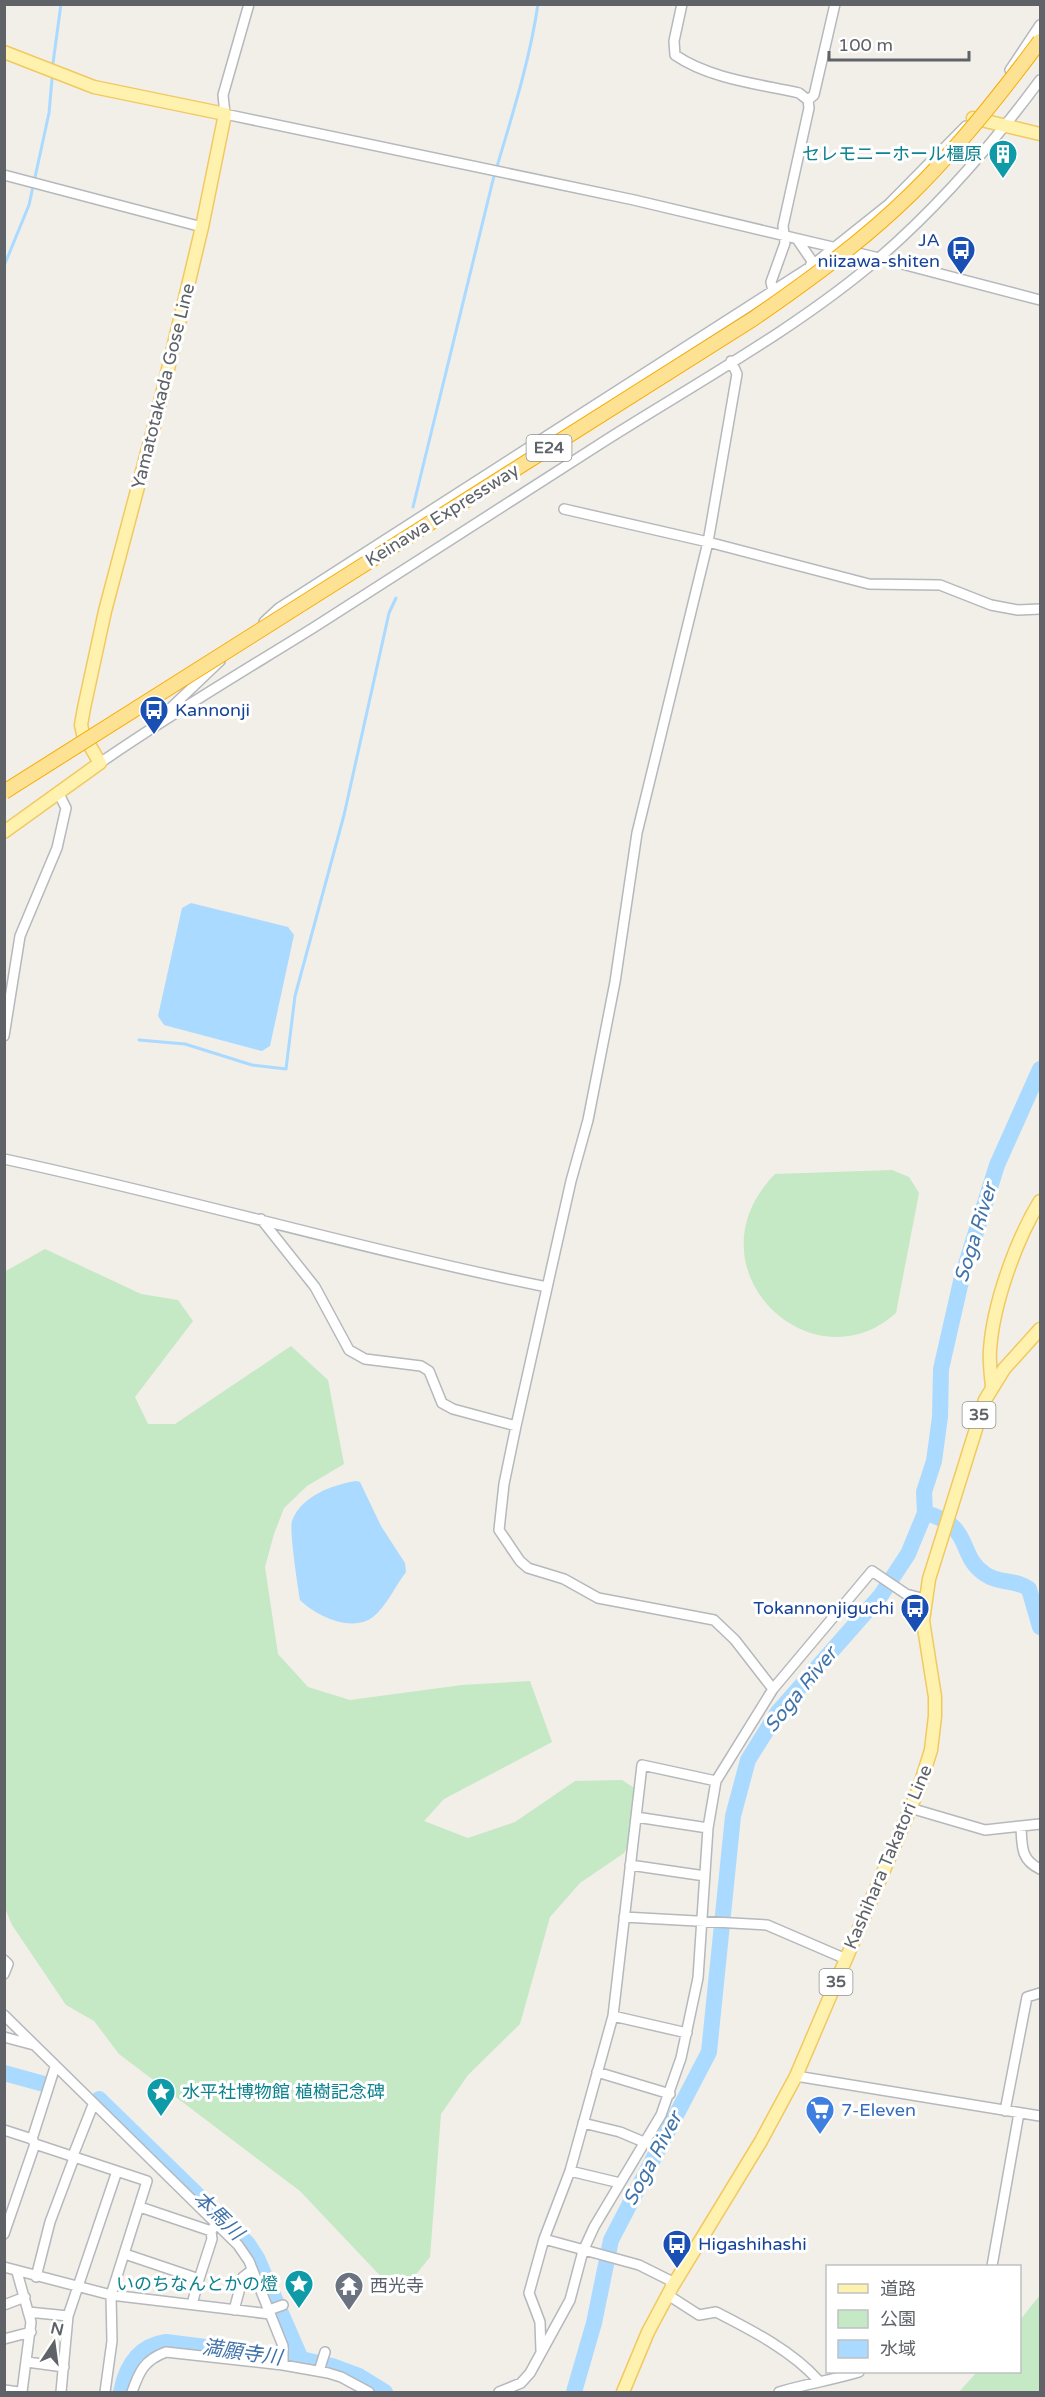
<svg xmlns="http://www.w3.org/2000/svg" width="1045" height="2397" font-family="'Varela Round','Noto Sans JP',sans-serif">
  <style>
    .green { fill: #c5e8c5 }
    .water { fill: #aadaff }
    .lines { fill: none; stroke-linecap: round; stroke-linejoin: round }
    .stream { stroke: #aadaff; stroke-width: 3 }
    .river { stroke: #aadaff; stroke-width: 16 }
    .minor-casing { stroke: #b5b8bc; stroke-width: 12 }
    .major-casing { stroke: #f2c960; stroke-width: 15 }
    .minor { stroke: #fff; stroke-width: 9 }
    .major { stroke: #fff2af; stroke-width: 12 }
    .highway-bridge-casing { stroke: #f9ab00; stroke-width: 16; stroke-linecap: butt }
    .highway-bridge { stroke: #fde293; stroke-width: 14 }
    .labels { text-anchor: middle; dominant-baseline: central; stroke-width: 6; stroke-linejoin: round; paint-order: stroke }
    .shield { fill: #fff; stroke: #8f9295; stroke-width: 1.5 }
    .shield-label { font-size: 16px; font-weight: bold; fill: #5f6368 }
    .culture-label { font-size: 18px; fill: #0d838f; stroke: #fff; text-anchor: end }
    .transit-label { font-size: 18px; fill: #164399; stroke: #fff; text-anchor: end }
    .street-label { font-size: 18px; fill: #5f6368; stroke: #fff }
    .shop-label { font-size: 18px; fill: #366cbe; stroke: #fff; text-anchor: start }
    .worship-label { font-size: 18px; fill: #5b616d; stroke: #fff; text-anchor: start }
    .water-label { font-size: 20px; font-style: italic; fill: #4174aa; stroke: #fff }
  </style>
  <rect width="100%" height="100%" fill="#f1efe8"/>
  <path class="green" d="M892,1170l17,7 10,16 -23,120c-84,76 -212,-45 -121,-139z
    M45,1249l96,45 37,6 15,21 -58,76 13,27h27l116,-78 37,34 16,84 -37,22 -23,22 -10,26 -9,33 13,87 30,33 42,13 112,-15 68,-4 22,61 -108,57 -20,22 44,17 47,-16 60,-41 47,-1 20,13 -4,36 -14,24 -44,30 -30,34 -30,107 -52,51 -27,39 -11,143 -25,31 -17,-4 -88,-93 -181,-137 -25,-33 -28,-16 -54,-80 -7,-17 -1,-636z
    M1040,2295v97h-81l18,-20h43v-52z"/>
  <path class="water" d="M191,903l97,24 6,8 -24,111 -8,5 -98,-26 -6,-9 24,-108z
    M356,1481l4,1 21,44 24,37 1,9c-10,13 -20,35 -33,45 -21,16 -57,-1 -73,-17 -2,-12 -11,-70 -8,-79 9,-25 40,-36 64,-40z"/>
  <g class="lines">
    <path class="stream" d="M53,63l8,-59
      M4,266l25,-61 20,-92 3,-34
      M413,507l80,-327c17,-58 36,-115 45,-176
      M139,1040l46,4 67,21 34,4 9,-73 49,-181 45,-202 7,-15"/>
    <path class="river" d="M925,1513c49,12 32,43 60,61 13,10 32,5 44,15l11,38
      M4,2073l40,11
      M99,2099l149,145 9,14 44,101
      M121,2392c5,-25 17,-46 45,-50l135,17 31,7 27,10 26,16
      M574,2392l20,-69 17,-83 98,-188 24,-236 15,-56 30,-48 103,-117 27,-41 17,-41 -1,-21 10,-31 6,-44 1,-48 21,-92 35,-112 43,-96"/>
    <g class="minor-casing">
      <path id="minor" d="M249,4l-26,91 2,19 409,86 245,58 161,42
        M682,4l-8,37 1,14c35,24 84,29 124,38l9,7 1,8 -26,118 2,17 -14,39 2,9
        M1010,70l30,-45
        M808,100l6,-5 21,-91
        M4,175l198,52
        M797,239l15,22 -2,6
        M731,361l6,13 -29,168 -71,291 -22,149 -27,138 -17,61 -55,245 -12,58 -5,46 21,31 8,7 36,11 34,19 116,22 21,20 38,49
        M564,509l144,33 161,42 71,1 51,20 27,5 22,-1
        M264,622l15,-14 531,-341 79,-63 77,-78
        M156,722l64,-61
        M100,763c69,-48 142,-91 213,-135 96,-61 191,-123 287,-184 91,-58 198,-116 279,-186 61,-53 113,-113 161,-178
        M4,1036l16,-100 37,-88 9,-40 -8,-16
        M4,1159c182,39 360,91 543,128
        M261,1219l54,68 34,63 16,9 56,7 8,5 13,32 11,6 63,17
        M910,1808l75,22 55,-6
        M636,1817l72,11
        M1021,1827c1,20 0,33 19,42
        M630,1865l75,11
        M624,1917l143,8 79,34
        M4,1960l4,4 -4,10
        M4,2015l234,230 11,16 34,85v19
        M613,2016l74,17
        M4,2037l30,8
        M597,2072l73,22
        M796,2076l244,40
        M1005,2111l22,-114 13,-4
        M583,2123l37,9 26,11
        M4,2130l28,9 3,5 112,37 -36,114 -107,-28
        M32,2139l23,-72
        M72,2158l21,-53
        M570,2171l50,12
        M140,2207l71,24 3,-4
        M4,2234l31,-90
        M544,2239l95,26 30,15 3,7
        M125,2254l74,25 13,-40 -1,-8
        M992,2266l27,-153
        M17,2272l14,50 -9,70
        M36,2277l14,-55 24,-64
        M668,2295l31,20 17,-3c35,18 75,38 102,68
        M192,2304l7,-25
        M4,2305l21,-8
        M234,2310l9,-33 9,-7
        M269,2310l14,-5
        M28,2312l40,4
        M4,2339l27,-7
        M541,2351l-1,-29 -11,-29 15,-54 26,-68 43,-155 29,-251 74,16
        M27,2362l37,5
        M319,2371l6,-19
        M4,2390l15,2
        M61,2392l7,-76 49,-145
        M105,2392l7,-51 -1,-46 159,19
        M132,2392c7,-20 12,-32 34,-40l117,13 45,8 13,4 28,15
        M499,2392l22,-9 9,-10 40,-73 13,-49 11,-24 67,-112 20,-57 17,-80 10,-150 8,-47 57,-92 99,-118 34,23 19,5
        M779,2392c27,-8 53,-12 80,-20"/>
    </g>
    <g class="major-casing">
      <path id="major" d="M4,52l90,35 131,27 -23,113 -45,188 -52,196 -21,97 -3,17 2,9 17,29 -96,69
        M973,118l67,16
        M992,1387c-1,-12 -3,-25 -2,-37 3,-46 26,-110 50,-149
        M623,2392l25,-60 24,-45 89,-146 35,-65 123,-288 12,-38 4,-34v-19l-12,-76 6,-42 56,-179 19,-31 36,-40"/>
    </g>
    <use href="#minor" class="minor"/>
    <use href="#major" class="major"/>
    <g class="highway-bridge-casing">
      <path id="highway-bridge" d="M4,792l749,-473c55,-38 110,-78 158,-125 48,-47 89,-99 129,-153"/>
    </g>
    <use href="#highway-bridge" class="highway-bridge"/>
  </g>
  <defs>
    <g id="building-pin" transform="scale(1.5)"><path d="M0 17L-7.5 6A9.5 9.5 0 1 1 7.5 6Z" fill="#0f9aa8" stroke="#fff"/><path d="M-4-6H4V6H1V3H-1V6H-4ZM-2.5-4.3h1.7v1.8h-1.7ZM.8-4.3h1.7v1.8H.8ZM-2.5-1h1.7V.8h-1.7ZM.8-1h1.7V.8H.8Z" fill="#fff"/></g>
    <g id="bus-pin" transform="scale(1.5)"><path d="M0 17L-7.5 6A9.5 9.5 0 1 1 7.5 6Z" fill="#1a4fb4" stroke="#fff"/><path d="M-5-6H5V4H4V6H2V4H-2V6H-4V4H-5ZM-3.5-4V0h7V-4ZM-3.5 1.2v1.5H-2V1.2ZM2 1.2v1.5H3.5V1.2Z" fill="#fff"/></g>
    <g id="sight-pin" transform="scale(1.5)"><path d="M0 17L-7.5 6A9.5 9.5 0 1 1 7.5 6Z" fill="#0f9aa8" stroke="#fff"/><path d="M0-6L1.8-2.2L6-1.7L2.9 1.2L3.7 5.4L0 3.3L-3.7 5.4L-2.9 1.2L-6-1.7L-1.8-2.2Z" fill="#fff"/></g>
    <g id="supermarket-pin" transform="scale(1.5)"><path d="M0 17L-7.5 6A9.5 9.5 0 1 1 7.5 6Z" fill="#3f7fe0" stroke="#fff"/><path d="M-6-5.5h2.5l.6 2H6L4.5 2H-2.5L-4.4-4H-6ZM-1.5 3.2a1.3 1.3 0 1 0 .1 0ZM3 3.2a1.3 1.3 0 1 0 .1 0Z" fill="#fff"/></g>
    <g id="temple-pin" transform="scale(1.5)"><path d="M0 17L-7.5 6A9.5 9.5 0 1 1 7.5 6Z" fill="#6b7280" stroke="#fff"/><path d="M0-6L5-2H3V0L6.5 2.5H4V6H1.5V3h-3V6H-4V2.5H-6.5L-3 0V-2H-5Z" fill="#fff"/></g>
  </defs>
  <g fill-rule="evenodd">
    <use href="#building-pin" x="1003" y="154"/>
    <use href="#bus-pin" x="961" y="250"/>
    <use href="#bus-pin" x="154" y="710"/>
    <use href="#bus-pin" x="915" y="1608"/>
    <use href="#sight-pin" x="161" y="2092"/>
    <use href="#supermarket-pin" x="820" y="2110"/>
    <use href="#bus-pin" x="677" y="2244"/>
    <use href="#sight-pin" x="299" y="2284"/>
    <use href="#temple-pin" x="349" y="2286"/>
  </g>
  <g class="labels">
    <g class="shield">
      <rect x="526.5" y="435" width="45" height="26" rx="4.5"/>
      <rect x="962.5" y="1402" width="33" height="26" rx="4.5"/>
      <rect x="819.5" y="1969" width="33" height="26" rx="4.5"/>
    </g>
    <g class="shield-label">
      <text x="549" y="448">E24</text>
      <text x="979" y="1415">35</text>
      <text x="836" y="1982">35</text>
    </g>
    <g class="culture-label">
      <text x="982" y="154">セレモニーホール橿原</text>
      <text x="182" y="2092" text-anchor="start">水平社博物館 植樹記念碑</text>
      <text x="278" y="2284">いのちなんとかの燈</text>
    </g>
    <g class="transit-label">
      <text x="940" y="240">JA<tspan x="940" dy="21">niizawa-shiten</tspan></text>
      <text x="175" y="710" text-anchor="start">Kannonji</text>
      <text x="894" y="1608">Tokannonjiguchi</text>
      <text x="698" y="2244" text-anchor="start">Higashihashi</text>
    </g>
    <g class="street-label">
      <text transform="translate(163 386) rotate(-76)">Yamatotakada Gose Line</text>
      <text transform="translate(442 515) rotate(-32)">Keinawa Expressway</text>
      <text transform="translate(888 1857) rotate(-67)">Kashihara Takatori Line</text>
    </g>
    <g class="shop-label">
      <text x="841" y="2110">7-Eleven</text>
    </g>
    <g class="worship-label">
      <text x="370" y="2286">西光寺</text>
    </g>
    <g class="water-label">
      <text transform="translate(976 1233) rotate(-73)">Soga River</text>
      <text transform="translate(801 1690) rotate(-51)">Soga River</text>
      <text transform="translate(653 2159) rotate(-62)">Soga River</text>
      <text transform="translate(218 2216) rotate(44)">本馬川</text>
      <text transform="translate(242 2353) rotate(8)">満願寺川</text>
    </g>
  </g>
  <rect width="1045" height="2397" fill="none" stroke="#5f6368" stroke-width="12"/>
  <rect x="826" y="2265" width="195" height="108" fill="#ffffff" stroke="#bfc1c3" stroke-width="1.5"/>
  <rect x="838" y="2284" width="30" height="9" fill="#fff2af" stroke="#bfc1c3" stroke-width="1.5"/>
  <text x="880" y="2295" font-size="18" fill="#5f6368">道路</text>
  <rect x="838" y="2310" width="30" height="18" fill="#c5e8c5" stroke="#bfc1c3" stroke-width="1.5"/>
  <text x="880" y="2325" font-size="18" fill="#5f6368">公園</text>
  <rect x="838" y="2340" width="30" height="18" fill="#aadaff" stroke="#bfc1c3" stroke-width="1.5"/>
  <text x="880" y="2355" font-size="18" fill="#5f6368">水域</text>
  <g transform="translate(54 2343) rotate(13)" stroke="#ffffff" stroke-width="4.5" paint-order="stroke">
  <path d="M0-4.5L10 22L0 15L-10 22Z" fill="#5f6368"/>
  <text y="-9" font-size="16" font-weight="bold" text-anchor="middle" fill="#5f6368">N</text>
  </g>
  <path d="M829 51v9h140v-9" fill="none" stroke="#5f6368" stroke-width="3"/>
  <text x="838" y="51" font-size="18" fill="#5f6368" stroke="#ffffff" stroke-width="4.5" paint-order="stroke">100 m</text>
</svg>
